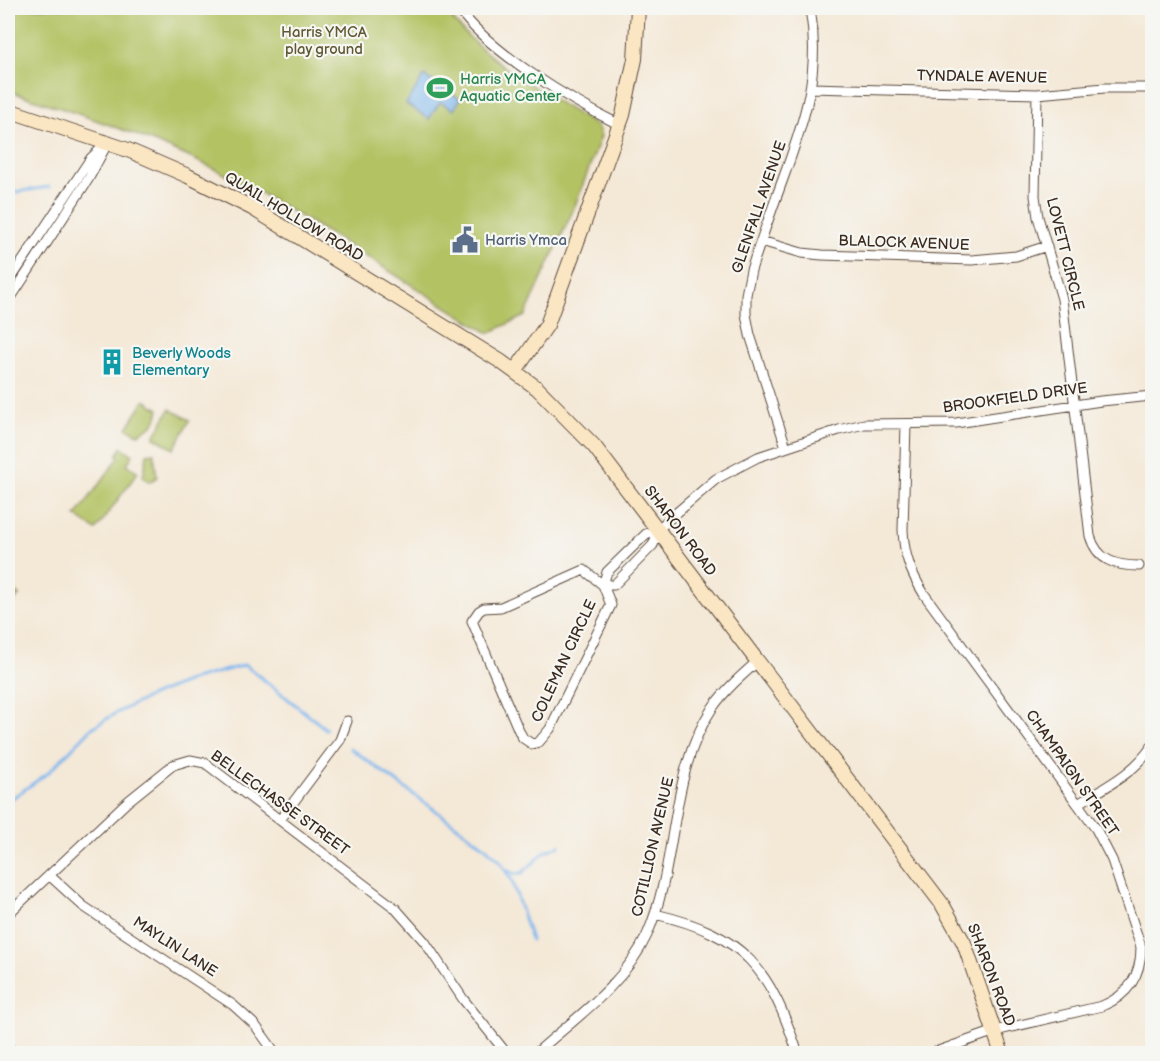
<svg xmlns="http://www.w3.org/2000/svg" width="1160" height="1061" font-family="'Balsamiq Sans',sans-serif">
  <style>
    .green { fill: #b3c264; stroke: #777641; stroke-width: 1.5 }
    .water { fill: #7db6ed; stroke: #5c7086; stroke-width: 1.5 }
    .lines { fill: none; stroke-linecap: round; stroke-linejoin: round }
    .stream { stroke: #7db6ed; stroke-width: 3 }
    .minor-casing { stroke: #57463a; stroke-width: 11 }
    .secondary-casing { stroke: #57463a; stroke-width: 16 }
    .minor { stroke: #fff; stroke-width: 9 }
    .secondary { stroke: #fbe6c3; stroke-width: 14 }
    .labels { text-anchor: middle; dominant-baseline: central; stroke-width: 4.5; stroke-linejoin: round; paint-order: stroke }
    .park-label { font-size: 15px; fill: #5f5833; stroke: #f6f6f2 }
    .street-label { font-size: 15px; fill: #3b2a1e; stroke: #f6f6f2 }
    .leisure-label { font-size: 15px; fill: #27864d; stroke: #f6f6f2; text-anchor: start }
    .service-label { font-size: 15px; fill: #4e5e75; stroke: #f6f6f2; text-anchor: start }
    .culture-label { font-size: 15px; fill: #0d838f; stroke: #f6f6f2; text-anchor: start }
  </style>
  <rect width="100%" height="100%" fill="#f6f6f2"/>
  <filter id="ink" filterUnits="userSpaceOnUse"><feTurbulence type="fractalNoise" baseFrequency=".0167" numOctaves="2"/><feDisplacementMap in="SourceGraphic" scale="12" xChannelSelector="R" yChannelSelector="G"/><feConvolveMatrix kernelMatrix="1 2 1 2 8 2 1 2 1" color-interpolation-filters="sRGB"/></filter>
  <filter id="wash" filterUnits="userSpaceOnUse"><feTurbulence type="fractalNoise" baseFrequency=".008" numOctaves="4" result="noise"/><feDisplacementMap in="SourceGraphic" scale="24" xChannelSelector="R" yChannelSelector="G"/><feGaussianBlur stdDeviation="1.35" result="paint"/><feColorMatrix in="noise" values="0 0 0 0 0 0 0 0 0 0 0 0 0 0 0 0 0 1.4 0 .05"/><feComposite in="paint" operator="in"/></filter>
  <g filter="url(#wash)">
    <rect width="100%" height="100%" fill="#f4e8d6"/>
    <path class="green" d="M8,8h436c35,50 102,86 153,118l4,10 -26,70 -50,110 -36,17c-76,-46 -151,-96 -229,-140 -79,-45 -166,-75 -252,-102z
      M145,400l14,9c-2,15 -8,18 -21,25l-11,-6z
      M170,409l20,11 -16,29 -20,-12z
      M122,447l11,8 -6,9 11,8 -42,58 -20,-14 43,-59 -2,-2z
      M154,453l3,24 -7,5 -7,-5 4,-23z
      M8,585l11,10 -11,16z"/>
    <path class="water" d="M424,76l36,23 -6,11 -14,-8 -11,17 -23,-15z"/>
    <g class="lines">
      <path class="stream" d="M8,190l8,2 33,-5
        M350,748l134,98 15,14 13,21 19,59
        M8,801l40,-28 44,-45 24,-15 35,-17 43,-17 51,-14 81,64
        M506,870l9,4 7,-1 23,-21 15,-7"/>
    </g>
  </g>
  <g filter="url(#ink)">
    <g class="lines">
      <g class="minor-casing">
        <path id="minor" d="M458,8c32,45 112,92 162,117
          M811,88l226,6 68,-6h47
          M1037,94l-2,102 3,21 24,82 28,237c7,24 25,30 49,30
          M761,241l41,12 20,2 150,5 44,-4 31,-10
          M8,283l83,-125 13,-12
          M8,302l81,-124 19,-36
          M906,424l-3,106c1,26 8,43 21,64l172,235 16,31 29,87c0,29 -12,48 -39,59l-107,25 -65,23
          M786,447l-36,-112 -4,-21v-19l5,-25c10,-30 21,-61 32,-91 22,-60 38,-107 27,-171
          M659,529l-13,5 -39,38 -4,13h11l39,-40 6,-16 8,-8 49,-42 42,-22 81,-27 25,-6 92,-1 145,-22 51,-5
          M584,570l19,15 8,20 -61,124 -11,13 -7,2 -9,-6 -4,-7 -47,-110 7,-10 5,-3 17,-1z
          M1078,804c27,-17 57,-31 74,-58
          M280,820l60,-80 7,-19
          M49,875l34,31 150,99 22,20 21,29
          M8,914l119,-112 46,-37 17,-5 15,3 190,145 30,34 38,57 44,55
          M655,914c90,21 115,55 143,140
          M8,1047l6,7
          M535,1054c40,-36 89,-69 112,-119 32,-73 21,-161 66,-228 13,-18 29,-32 45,-46"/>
      </g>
      <g class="secondary-casing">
        <path id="secondary" d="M8,110l120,40 60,26 64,32 248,153 37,27 57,58 348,458 22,39 38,111
          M515,371l32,-46 76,-210 12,-56 3,-51"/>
      </g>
      <use href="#minor" class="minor"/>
      <use href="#secondary" class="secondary"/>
    </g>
  </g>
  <defs>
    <g id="stadium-bare" transform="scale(2.07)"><path d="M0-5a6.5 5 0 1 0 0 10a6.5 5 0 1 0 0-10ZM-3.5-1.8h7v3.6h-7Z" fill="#2e9e5b" stroke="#f6f6f2" stroke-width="2.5" paint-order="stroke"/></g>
    <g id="civic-bare" transform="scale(2.07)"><path d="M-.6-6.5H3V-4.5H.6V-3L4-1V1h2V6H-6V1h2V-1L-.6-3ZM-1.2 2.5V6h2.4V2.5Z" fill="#5c6f8a" stroke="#f6f6f2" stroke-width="2.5" paint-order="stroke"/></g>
    <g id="building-bare" transform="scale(2.07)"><path d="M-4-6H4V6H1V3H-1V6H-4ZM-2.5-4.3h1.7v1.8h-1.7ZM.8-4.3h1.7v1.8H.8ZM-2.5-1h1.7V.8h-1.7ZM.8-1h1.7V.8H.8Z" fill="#0f9aa8" stroke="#f6f6f2" stroke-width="2.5" paint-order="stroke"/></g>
  </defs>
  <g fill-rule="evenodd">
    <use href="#stadium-bare" x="440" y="88"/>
    <use href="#civic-bare" x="465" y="240"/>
    <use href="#building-bare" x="112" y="362"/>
  </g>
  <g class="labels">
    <g class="park-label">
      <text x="324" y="32">Harris YMCA<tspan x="324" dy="17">play ground</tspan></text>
    </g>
    <g class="street-label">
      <text transform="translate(982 77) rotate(1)">TYNDALE AVENUE</text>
      <text transform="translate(759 207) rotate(-71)">GLENFALL AVENUE</text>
      <text transform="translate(294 217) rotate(31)">QUAIL HOLLOW ROAD</text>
      <text transform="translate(904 243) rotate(2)">BLALOCK AVENUE</text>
      <text transform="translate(1065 254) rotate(76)">LOVETT CIRCLE</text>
      <text transform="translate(1015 398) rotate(-8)">BROOKFIELD DRIVE</text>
      <text transform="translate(680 531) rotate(53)">SHARON ROAD</text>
      <text transform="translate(564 661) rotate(-65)">COLEMAN CIRCLE</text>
      <text transform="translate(1072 773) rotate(55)">CHAMPAIGN STREET</text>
      <text transform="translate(280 803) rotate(36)">BELLECHASSE STREET</text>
      <text transform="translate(653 847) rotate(-77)">COTILLION AVENUE</text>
      <text transform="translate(175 947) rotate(33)">MAYLIN LANE</text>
      <text transform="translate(991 975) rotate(69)">SHARON ROAD</text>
    </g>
    <g class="leisure-label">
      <text x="460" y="79">Harris YMCA<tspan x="460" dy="17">Aquatic Center</tspan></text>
    </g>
    <g class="service-label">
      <text x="485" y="240">Harris Ymca</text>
    </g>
    <g class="culture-label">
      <text x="132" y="353">Beverly Woods<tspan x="132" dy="17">Elementary</tspan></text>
    </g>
  </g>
  <rect width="1160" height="1061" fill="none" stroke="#f6f6f2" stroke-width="30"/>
</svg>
